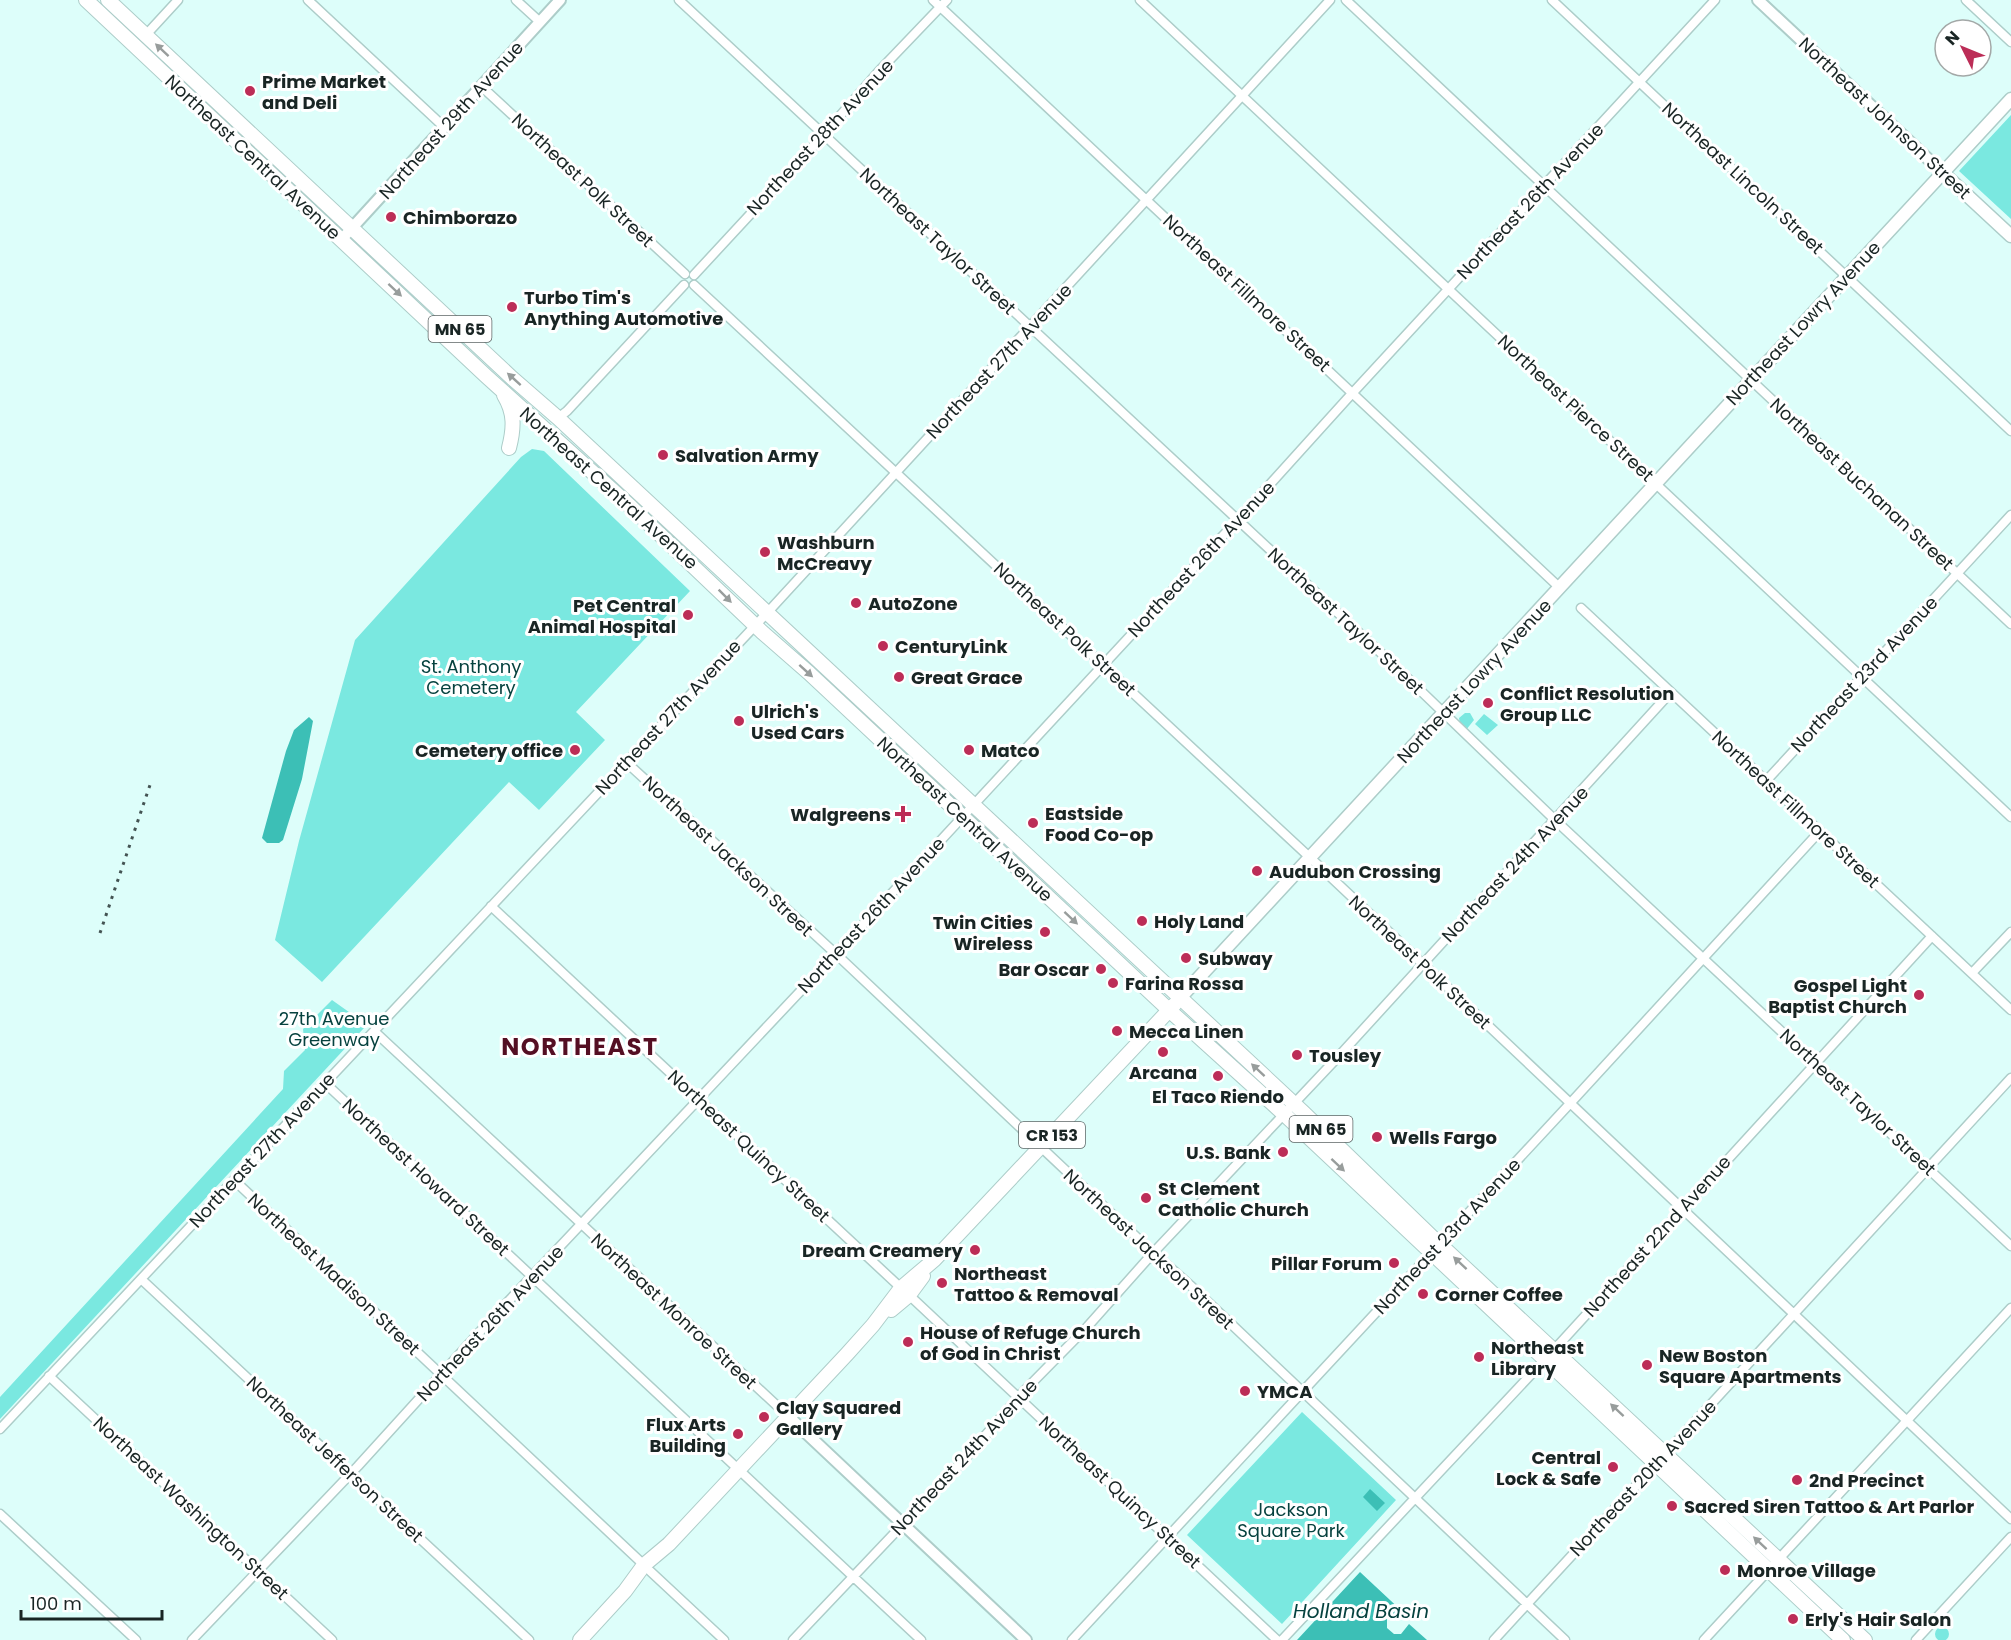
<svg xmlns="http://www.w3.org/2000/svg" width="2011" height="1640" font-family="Poppins,sans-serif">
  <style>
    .green { fill: #7ae8e0 }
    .water { fill: #3cbfb6 }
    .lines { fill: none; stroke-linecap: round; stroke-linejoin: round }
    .minor-casing { stroke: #adcdc9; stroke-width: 11 }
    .tertiary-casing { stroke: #adcdc9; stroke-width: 14 }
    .secondary-casing { stroke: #adcdc9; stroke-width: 15 }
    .primary-casing { stroke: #adcdc9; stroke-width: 16 }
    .minor { stroke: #fff; stroke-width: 8 }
    .tertiary { stroke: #fff; stroke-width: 10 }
    .secondary { stroke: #fff; stroke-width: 12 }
    .primary { stroke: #fff; stroke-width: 14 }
    .rail { stroke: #435352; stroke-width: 3; stroke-dasharray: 3 6; stroke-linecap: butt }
    .oneway { fill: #989d9c }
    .poi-dot { fill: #bc2d57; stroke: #fff; stroke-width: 2 }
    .labels { text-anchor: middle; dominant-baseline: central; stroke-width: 6; stroke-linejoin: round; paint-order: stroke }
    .shield { fill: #fff; stroke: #5e6666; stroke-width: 1.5 }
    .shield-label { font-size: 16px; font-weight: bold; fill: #192524 }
    .poi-label { font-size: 18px; font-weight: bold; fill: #192524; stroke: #fff; text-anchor: start }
    .street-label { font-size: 18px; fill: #192524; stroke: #fff }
    .park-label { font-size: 18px; fill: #06423f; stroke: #fff }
    .water-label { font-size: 20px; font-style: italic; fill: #06423f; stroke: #fff }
    .district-label { font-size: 24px; font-weight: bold; letter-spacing: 1.5px; fill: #540f23; stroke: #fff }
  </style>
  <rect width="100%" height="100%" fill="#ddfefa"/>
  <path class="green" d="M2011,115v104l-52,-48z
    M532,449l12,2 146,140 -114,121 29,28 -66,70 -30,-28 -187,200 -47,-42 24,-99 56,-201 166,-183z
    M1465,713h5l4,7 -8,10 -6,-6 -1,-6z
    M1484,714l14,11 -11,10 -12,-11z
    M332,1000l31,22 1,6 -364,391v-22l283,-308 1,-18 21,-21 -2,-21z
    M1302,1412l94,88 -114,124 -95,-89z
    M1935 1634a7 7 0 1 1 14 0a7 7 0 1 1-14 0Z"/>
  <path class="water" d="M309,717l4,4 -11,58 -19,61 -4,3h-12l-5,-5 24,-87 8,-21z
    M1370,1489l15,14 -8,8 -14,-14z
    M1360,1572l45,42h-12l-6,5v9l7,6h7l8,-10 18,16h-130z"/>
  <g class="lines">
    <g class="minor-casing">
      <path id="minor" d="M308,0l136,127
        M516,0l24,22
        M679,0l717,667 159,153 456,426
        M933,0l627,588
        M1140,0l871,817
        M1346,0l665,624
        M1552,0l459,431
        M1966,0l45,42
        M144,37l34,-37
        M481,86l204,188
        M694,275l124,-134 61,-70 68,-71
        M694,285l624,580 693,654
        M558,418l9,-7 117,-126
        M1581,608l430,402
        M626,762l210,192 311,293 43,38 375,355
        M1766,781l245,-266
        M491,906l410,382
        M1972,973l39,-41
        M374,1031l414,385
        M325,1083l596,557
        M234,1180l410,385
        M141,1279l388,361
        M909,1295l368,345
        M49,1376l283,264
        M0,1429l767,-816 563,-613
        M0,1514l136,126
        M650,1571l74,69
        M192,1640l166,-174 128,-141 356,-378 402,-434 103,-114 368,-399
        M793,1640l169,-178 62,-71 64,-65 65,-73 185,-196 333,-365
        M1072,1640l504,-543 244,-266
        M1282,1640l271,-289 379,-415
        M1494,1640l517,-562
        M1704,1640l307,-332
        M1916,1640l95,-103"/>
    </g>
    <g class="tertiary-casing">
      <path id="tertiary" d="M1758,0l184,172
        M341,240l219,-240
        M788,1416l238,224"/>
    </g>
    <g class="secondary-casing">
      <path id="secondary" d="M1942,172l69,64
        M1180,998l831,-899"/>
    </g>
    <g class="primary-casing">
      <path id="primary" d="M86,0l400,376 145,131 131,125 47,41 360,337 115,104 559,526
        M108,0l404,378 46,40 746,695 128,124 433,403
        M504,395c11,18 10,33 5,53
        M891,1310l18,-15 14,-19
        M580,1640l45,-49 19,-26 25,-21 178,-190 26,-29 28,-37 33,-28 240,-255"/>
    </g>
    <use href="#minor" class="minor"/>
    <use href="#tertiary" class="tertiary"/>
    <use href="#secondary" class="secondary"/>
    <use href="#primary" class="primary"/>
    <path class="rail" d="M100,933l50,-148"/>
  </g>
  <defs><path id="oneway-solid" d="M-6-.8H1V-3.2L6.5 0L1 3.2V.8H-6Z" transform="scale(1.5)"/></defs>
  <g class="oneway">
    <use href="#oneway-solid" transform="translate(162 50) rotate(-137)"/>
    <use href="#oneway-solid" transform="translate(395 290) rotate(43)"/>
    <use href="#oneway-solid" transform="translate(514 379) rotate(-138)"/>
    <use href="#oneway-solid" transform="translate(725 596) rotate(45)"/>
    <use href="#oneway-solid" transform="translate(806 671) rotate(42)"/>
    <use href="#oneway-solid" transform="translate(1071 918) rotate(43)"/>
    <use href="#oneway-solid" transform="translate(1258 1070) rotate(-137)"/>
    <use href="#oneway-solid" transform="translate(1338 1165) rotate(43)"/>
    <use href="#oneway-solid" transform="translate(1460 1263) rotate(-137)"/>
    <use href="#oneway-solid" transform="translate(1617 1410) rotate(-137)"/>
    <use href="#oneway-solid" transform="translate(1760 1543) rotate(-137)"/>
  </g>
  <g class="poi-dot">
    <circle cx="250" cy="91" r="6"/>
    <circle cx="391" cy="217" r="6"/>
    <circle cx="512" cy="307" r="6"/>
    <circle cx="663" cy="455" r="6"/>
    <circle cx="765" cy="552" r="6"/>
    <circle cx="856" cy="603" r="6"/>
    <circle cx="688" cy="615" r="6"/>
    <circle cx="883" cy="646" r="6"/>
    <circle cx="899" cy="677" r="6"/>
    <circle cx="1488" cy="703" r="6"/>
    <circle cx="739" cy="721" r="6"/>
    <circle cx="575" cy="750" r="6"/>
    <circle cx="969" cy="750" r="6"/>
    <path d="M900 805h6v6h6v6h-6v6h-6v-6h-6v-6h6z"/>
    <circle cx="1033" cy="823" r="6"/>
    <circle cx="1257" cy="871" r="6"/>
    <circle cx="1142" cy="921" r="6"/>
    <circle cx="1045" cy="932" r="6"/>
    <circle cx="1186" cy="958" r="6"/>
    <circle cx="1101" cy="969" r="6"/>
    <circle cx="1113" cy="983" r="6"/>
    <circle cx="1919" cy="995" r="6"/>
    <circle cx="1117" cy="1031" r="6"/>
    <circle cx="1163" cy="1052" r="6"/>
    <circle cx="1297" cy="1055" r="6"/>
    <circle cx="1218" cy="1076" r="6"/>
    <circle cx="1377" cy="1137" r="6"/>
    <circle cx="1283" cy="1152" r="6"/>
    <circle cx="1146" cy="1198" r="6"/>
    <circle cx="975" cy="1250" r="6"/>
    <circle cx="1394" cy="1263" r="6"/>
    <circle cx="942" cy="1283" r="6"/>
    <circle cx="1423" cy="1294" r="6"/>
    <circle cx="908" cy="1342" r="6"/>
    <circle cx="1479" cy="1357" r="6"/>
    <circle cx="1647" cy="1365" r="6"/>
    <circle cx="1245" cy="1391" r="6"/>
    <circle cx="764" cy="1417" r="6"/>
    <circle cx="738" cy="1434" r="6"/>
    <circle cx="1613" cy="1467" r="6"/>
    <circle cx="1797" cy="1480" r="6"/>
    <circle cx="1672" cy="1506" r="6"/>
    <circle cx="1725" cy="1570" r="6"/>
    <circle cx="1793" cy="1619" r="6"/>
  </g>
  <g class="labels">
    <g class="shield">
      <rect x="428.5" y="316" width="63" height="26" rx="4.5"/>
      <rect x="1289.5" y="1116" width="63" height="26" rx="4.5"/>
      <rect x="1019" y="1122" width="66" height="26" rx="4.5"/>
    </g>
    <g class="shield-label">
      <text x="460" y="329">MN 65</text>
      <text x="1321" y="1129">MN 65</text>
      <text x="1052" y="1135">CR 153</text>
    </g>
    <g class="poi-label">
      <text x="262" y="81">Prime Market<tspan x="262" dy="21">and Deli</tspan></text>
      <text x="403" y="217">Chimborazo</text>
      <text x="524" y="297">Turbo Tim's<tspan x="524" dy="21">Anything Automotive</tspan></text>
      <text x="675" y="455">Salvation Army</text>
      <text x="777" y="542">Washburn<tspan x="777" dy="21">McCreavy</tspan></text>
      <text x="868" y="603">AutoZone</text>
      <text x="676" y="605" text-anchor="end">Pet Central<tspan x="676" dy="21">Animal Hospital</tspan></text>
      <text x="895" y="646">CenturyLink</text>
      <text x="911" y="677">Great Grace</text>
      <text x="1500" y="693">Conflict Resolution<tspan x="1500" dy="21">Group LLC</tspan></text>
      <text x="751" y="711">Ulrich's<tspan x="751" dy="21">Used Cars</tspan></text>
      <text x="563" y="750" text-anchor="end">Cemetery office</text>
      <text x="981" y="750">Matco</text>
      <text x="1045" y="813">Eastside<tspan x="1045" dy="21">Food Co-op</tspan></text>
      <text x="891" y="814" text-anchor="end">Walgreens</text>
      <text x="1269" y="871">Audubon Crossing</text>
      <text x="1154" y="921">Holy Land</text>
      <text x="1033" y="922" text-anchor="end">Twin Cities<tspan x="1033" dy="21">Wireless</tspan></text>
      <text x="1198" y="958">Subway</text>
      <text x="1089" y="969" text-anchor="end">Bar Oscar</text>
      <text x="1125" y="983">Farina Rossa</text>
      <text x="1907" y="985" text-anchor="end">Gospel Light<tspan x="1907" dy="21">Baptist Church</tspan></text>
      <text x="1129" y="1031">Mecca Linen</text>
      <text x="1309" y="1055">Tousley</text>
      <text x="1163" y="1072" text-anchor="middle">Arcana</text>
      <text x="1218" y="1096" text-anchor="middle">El Taco Riendo</text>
      <text x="1389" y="1137">Wells Fargo</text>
      <text x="1271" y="1152" text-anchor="end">U.S. Bank</text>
      <text x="1158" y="1188">St Clement<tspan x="1158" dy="21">Catholic Church</tspan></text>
      <text x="963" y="1250" text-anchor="end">Dream Creamery</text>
      <text x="1382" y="1263" text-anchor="end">Pillar Forum</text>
      <text x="954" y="1273">Northeast<tspan x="954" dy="21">Tattoo &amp; Removal</tspan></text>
      <text x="1435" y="1294">Corner Coffee</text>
      <text x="920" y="1332">House of Refuge Church<tspan x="920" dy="21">of God in Christ</tspan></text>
      <text x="1491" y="1347">Northeast<tspan x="1491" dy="21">Library</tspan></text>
      <text x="1659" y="1355">New Boston<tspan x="1659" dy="21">Square Apartments</tspan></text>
      <text x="1257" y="1391">YMCA</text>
      <text x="776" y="1407">Clay Squared<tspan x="776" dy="21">Gallery</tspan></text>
      <text x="726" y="1424" text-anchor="end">Flux Arts<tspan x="726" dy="21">Building</tspan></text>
      <text x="1601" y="1457" text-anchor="end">Central<tspan x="1601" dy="21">Lock &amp; Safe</tspan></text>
      <text x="1809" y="1480">2nd Precinct</text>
      <text x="1684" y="1506">Sacred Siren Tattoo &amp; Art Parlor</text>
      <text x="1737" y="1570">Monroe Village</text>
      <text x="1805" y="1619">Erly's Hair Salon</text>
    </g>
    <g class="street-label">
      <text transform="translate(1885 118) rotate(43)">Northeast Johnson Street</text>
      <text transform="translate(451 120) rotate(-48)">Northeast 29th Avenue</text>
      <text transform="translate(820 137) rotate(-47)">Northeast 28th Avenue</text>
      <text transform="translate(253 157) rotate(43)">Northeast Central Avenue</text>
      <text transform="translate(1743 178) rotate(43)">Northeast Lincoln Street</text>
      <text transform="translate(583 180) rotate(43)">Northeast Polk Street</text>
      <text transform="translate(1530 201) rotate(-47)">Northeast 26th Avenue</text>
      <text transform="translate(938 241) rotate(43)">Northeast Taylor Street</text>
      <text transform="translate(1247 293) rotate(43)">Northeast Fillmore Street</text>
      <text transform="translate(1803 323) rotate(-47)">Northeast Lowry Avenue</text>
      <text transform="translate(999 361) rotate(-47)">Northeast 27th Avenue</text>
      <text transform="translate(1576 408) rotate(43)">Northeast Pierce Street</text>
      <text transform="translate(1862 484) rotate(43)">Northeast Buchanan Street</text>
      <text transform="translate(609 488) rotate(42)">Northeast Central Avenue</text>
      <text transform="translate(1201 559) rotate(-47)">Northeast 26th Avenue</text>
      <text transform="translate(1346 621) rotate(43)">Northeast Taylor Street</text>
      <text transform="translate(1065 629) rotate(43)">Northeast Polk Street</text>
      <text transform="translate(1864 674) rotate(-47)">Northeast 23rd Avenue</text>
      <text transform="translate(1474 681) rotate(-47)">Northeast Lowry Avenue</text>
      <text transform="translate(668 717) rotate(-47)">Northeast 27th Avenue</text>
      <text transform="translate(1796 809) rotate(43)">Northeast Fillmore Street</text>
      <text transform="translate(965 819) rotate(43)">Northeast Central Avenue</text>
      <text transform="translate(728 856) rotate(43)">Northeast Jackson Street</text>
      <text transform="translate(1515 864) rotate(-47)">Northeast 24th Avenue</text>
      <text transform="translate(871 915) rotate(-47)">Northeast 26th Avenue</text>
      <text transform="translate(1420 962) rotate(43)">Northeast Polk Street</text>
      <text transform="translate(1858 1102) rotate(43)">Northeast Taylor Street</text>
      <text transform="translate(749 1146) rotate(43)">Northeast Quincy Street</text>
      <text transform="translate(262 1150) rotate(-47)">Northeast 27th Avenue</text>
      <text transform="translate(426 1177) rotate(43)">Northeast Howard Street</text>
      <text transform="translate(1447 1236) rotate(-47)">Northeast 23rd Avenue</text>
      <text transform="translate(1657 1236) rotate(-48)">Northeast 22nd Avenue</text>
      <text transform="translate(1149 1249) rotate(43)">Northeast Jackson Street</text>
      <text transform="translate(334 1274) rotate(43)">Northeast Madison Street</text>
      <text transform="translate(674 1311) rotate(43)">Northeast Monroe Street</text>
      <text transform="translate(490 1323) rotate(-47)">Northeast 26th Avenue</text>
      <text transform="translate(964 1457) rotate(-47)">Northeast 24th Avenue</text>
      <text transform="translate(335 1459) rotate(43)">Northeast Jefferson Street</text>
      <text transform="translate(1643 1478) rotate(-47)">Northeast 20th Avenue</text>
      <text transform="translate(1120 1492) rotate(43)">Northeast Quincy Street</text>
      <text transform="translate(191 1508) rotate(43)">Northeast Washington Street</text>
    </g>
    <g class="park-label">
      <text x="471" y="666">St. Anthony<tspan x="471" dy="21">Cemetery</tspan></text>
      <text x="334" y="1018">27th Avenue<tspan x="334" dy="21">Greenway</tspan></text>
      <text x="1291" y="1509">Jackson<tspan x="1291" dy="21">Square Park</tspan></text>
    </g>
    <g class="water-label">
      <text x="1361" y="1611">Holland Basin</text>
    </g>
    <g class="district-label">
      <text x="580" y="1046">NORTHEAST</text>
    </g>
  </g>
  <g transform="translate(1963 48) rotate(313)"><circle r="28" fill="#ffffff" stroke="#a3a8a7" stroke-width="1.5"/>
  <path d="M0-4.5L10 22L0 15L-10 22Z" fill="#bc2d57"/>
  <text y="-9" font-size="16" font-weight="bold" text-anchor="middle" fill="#192524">N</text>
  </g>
  <path d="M21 1610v9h141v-9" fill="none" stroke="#192524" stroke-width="3"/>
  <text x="30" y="1610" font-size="18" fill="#192524" stroke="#ffffff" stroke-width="4.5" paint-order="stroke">100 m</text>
</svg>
